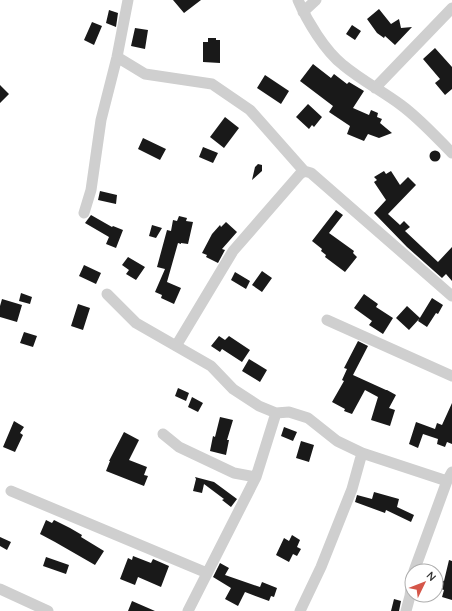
<svg xmlns="http://www.w3.org/2000/svg" width="452" height="611" font-family="Quicksand,sans-serif">
  <style>
    .building { fill: #191919 }
    .lines { fill: none; stroke-linecap: round; stroke-linejoin: round }
    .minor { stroke: #cfcfcf; stroke-width: 11 }
  </style>
  <rect width="100%" height="100%" fill="#fff"/>
  <path class="building" d="M173,0h28l-17,13z
    M379,9l12,15 8,-5 2,9 11,-1 -17,18 -10,-9 -1,2 -7,-5 -10,-14z
    M109,10l9,3 -2,14 -10,-4z
    M92,22l10,4 -8,19 -10,-5z
    M352,25l9,6 -6,9 -9,-6z
    M135,28l13,2 -3,19 -14,-3z
    M208,38h8v2h4v23l-17,-1v-20h5z
    M435,48l17,19v22l-7,6 -10,-12 5,-4 -17,-20z
    M313,64l18,14 3,-4 13,10 2,-2 15,9 -11,17 16,7 2,-5 7,3 -1,4 5,2 -2,4 12,10 -13,5 -11,-4 -4,7 -17,-7 3,-8 -21,-14 4,-6 -33,-25z
    M265,75l24,16 -8,13 -24,-16z
    M0,85l9,9 -9,9z
    M308,104l14,13 -8,10 -2,-2 -3,4 -13,-12z
    M225,117l14,11 -15,20 -14,-11z
    M143,138l23,11 -6,11 -22,-11z
    M203,147l15,6 -5,10 -14,-6z
    M429.5 156a5.5 5.5 0 1 1 11 0a5.5 5.5 0 1 1-11 0Z
    M258,164l4,1v6l-10,9 3,-13z
    M384,171l2,3 5,-3 9,14 8,-8 8,8 -28,29 12,11 4,-4 6,6 -5,4 33,31 14,-15v34l-6,-7 -4,4 -35,-31 -33,-34 12,-13 -12,-18 3,-2 -3,-3z
    M100,191l17,4 -1,9 -18,-4z
    M336,210l7,5 -14,18 25,18 -1,2 4,4 -12,15 -20,-15 1,-2 -5,-4 1,-2 -10,-8z
    M91,215l21,12 1,-1 10,4 -7,18 -10,-4 3,-7 -24,-14z
    M179,216l8,2 -1,3 7,1 -5,22 -7,-1v1l-3,-1 -11,39 14,6 -7,16 -13,-6 1,-3 -7,-3 10,-23 -8,-2 10,-37 4,1 2,-11 4,1z
    M226,222l11,10 -15,17 3,1 -7,13 -12,-6 1,-2 -5,-2 10,-19 8,-9 1,2z
    M152,225l10,3 -6,10 -7,-2z
    M128,257l17,10 -9,13 -10,-6 3,-4 -7,-5z
    M84,265l17,8 -5,11 -17,-8z
    M262,271l10,7 -10,14 -10,-7z
    M235,272l15,9 -4,8 -15,-9z
    M21,293l11,4 -2,7 -11,-3z
    M364,294l14,10 -2,3 17,11 -10,16 -14,-9 3,-4 -18,-13z
    M432,298l11,7 -5,9 -2,-1 -9,14 -9,-6z
    M2,299l20,6 -5,17 -17,-5v-11z
    M78,304l12,4 -7,22 -12,-4z
    M407,306l13,12 -11,12 -13,-12z
    M24,332l13,4 -4,11 -13,-4z
    M219,336l6,4 4,-4 21,14 -8,12 -20,-13 -2,3 -9,-6z
    M358,341l10,5 -15,29 33,15h1l9,5 -7,13 6,2 -5,16 -19,-6 7,-23 -13,-7 -13,24 -8,-3 1,-2 -13,-7 12,-21 -2,-1 5,-11 -3,-1z
    M249,359l18,11 -7,12 -18,-11z
    M178,388l11,5 -3,8 -11,-5z
    M192,397l11,6 -5,9 -10,-5z
    M452,403v41l-5,-2 -2,5 -8,-3 1,-5 -15,-5 -5,14 -9,-4 7,-22 19,7 2,-6 5,2z
    M220,417l13,3 -6,20h2l-3,15 -16,-4 3,-15 2,1z
    M14,421l10,6 -4,6 3,2 -8,17 -12,-5z
    M284,427l13,5 -4,9 -12,-5z
    M124,432l15,8 -10,20 18,7 -3,8 4,1 -4,10 -38,-15 4,-10h-1z
    M301,441l13,4 -5,17 -13,-4z
    M195,477l19,5 23,17 -6,8 -9,-7 2,-1 -20,-15 -2,9 -9,-2 3,-12z
    M374,492l25,7 -2,8 17,8 -3,7 -25,-12 -1,3 -30,-11 2,-7 15,4z
    M46,520l6,3 2,-3 16,8 12,7 -1,2 23,14 -9,14 -40,-23 -15,-8z
    M292,535l8,5 -3,7 4,2 -4,7 -4,-2 -4,8 -13,-7 8,-17 5,3z
    M0,537l11,5 -4,8 -7,-4z
    M133,556l18,7 2,-4 16,7 -8,21 -23,-10 -3,8 -15,-6 8,-21 4,2z
    M46,557l23,8 -3,9 -23,-8z
    M449,560l3,1v39l-10,-3 2,-7 -6,-2 2,-8 4,1z
    M220,563l9,5 -4,7 35,12 2,-5 15,6 -3,9 -3,-1 -2,5 -24,-9 -7,14 -13,-7 6,-11 -18,-11z
    M394,599l7,2 -2,10h-8z
    M132,601l23,10h-27z"/>
  <g class="lines">
    <path class="minor" d="M298,0c9,21 27,51 45,65 18,15 39,26 58,40 19,14 35,32 51,48
      M303,12l13,-12
      M117,57l28,17 67,10 38,26 54,61
      M375,88l77,-80
      M84,213l7,-23 10,-70 16,-63 11,-57
      M107,294l29,29 75,43 22,23 26,17 17,7 13,-1 19,6 29,23 25,12 85,28
      M327,320l125,56
      M176,346l57,-95 67,-77 4,-3 7,2 141,123
      M163,434l16,13 55,26 22,4
      M11,491l196,82
      M414,571l33,-90 5,-9
      M0,589l48,22
      M188,611l68,-134 20,-64
      M300,611l21,-44 31,-78 10,-36
      M406,611l4,-15 2,-16"/>
  </g>
  <g transform="translate(424 583) rotate(47)"><circle r="19" fill="#ffffff" stroke="#adadad"/>
  <path d="M0-3L7 15L0 10L-7 15Z" fill="#d55649"/>
  <text y="-6" font-size="11" font-weight="bold" text-anchor="middle" fill="#323232">N</text>
  </g>
</svg>
